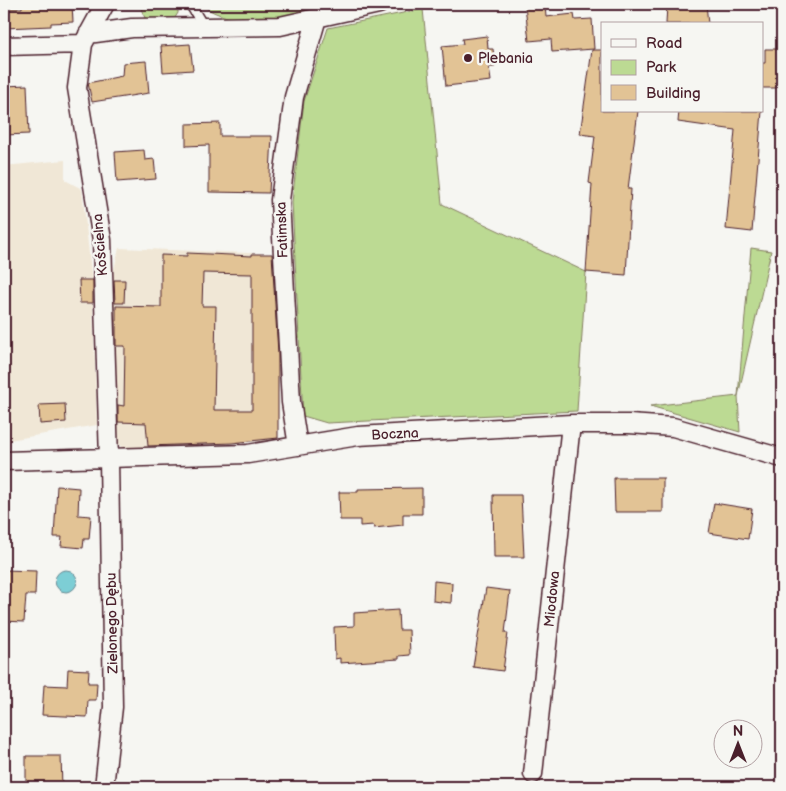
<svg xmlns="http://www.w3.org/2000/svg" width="786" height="791" font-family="'Balsamiq Sans',sans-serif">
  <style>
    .built { fill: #f0e7d6 }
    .green { fill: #bcda93; stroke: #837c5f }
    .water { fill: #7dced5; stroke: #698891 }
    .building { fill: #e2c395; stroke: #4a1f2b; fill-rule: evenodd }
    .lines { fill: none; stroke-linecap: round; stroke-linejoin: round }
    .lane-casing { stroke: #4a1f2b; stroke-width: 12 }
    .street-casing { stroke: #4a1f2b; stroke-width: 21 }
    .lane { stroke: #f6f6f2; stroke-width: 9 }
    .street { stroke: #f6f6f2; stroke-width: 18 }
    .poi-dot { fill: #4a1f2b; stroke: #f6f6f2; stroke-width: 2 }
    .labels { text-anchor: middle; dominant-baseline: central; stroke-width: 5; stroke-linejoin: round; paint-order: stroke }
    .poi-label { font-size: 14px; fill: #4a1f2b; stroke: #f6f6f2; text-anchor: start }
    .street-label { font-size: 14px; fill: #4a1f2b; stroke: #f6f6f2 }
  </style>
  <rect width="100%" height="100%" fill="#f6f6f2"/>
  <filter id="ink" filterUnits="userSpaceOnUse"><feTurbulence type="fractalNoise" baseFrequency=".02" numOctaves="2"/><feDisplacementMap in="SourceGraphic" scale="10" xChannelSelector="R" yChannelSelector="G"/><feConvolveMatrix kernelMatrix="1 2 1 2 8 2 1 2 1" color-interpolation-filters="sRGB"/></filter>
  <g filter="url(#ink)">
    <path class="built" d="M65,160v20l17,9 10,92 5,144 -93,16v-275z
      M119,248l158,6 1,186 -154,10 -11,-13v-163z"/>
    <path class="green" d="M139,4h39v9l-7,11 -12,1 -14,-7z
      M201,4h121c-30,19 -92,25 -121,0z
      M423,9l19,195 144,68 -9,139 -250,12 -24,-7 -11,-214 12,-101 24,-73z
      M751,248l20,3 -33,145 2,36 -90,-26 88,-10z"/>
    <path class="water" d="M55 581a11 11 0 1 1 22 0a11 11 0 1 1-22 0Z"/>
    <path class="building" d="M22,4h50l1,18 -22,1v3l-47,2v-20h18z
      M667,4h39l2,20h-42z
      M545,5l1,12 28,-3 1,6 17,-1 2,30 -42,3 -1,-13 -22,2 -4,-35z
      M487,36l1,13h5l2,18h-6l2,14 -45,5 -4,-40 21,-2 -1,-5z
      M190,44l3,26 -30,2 -2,-26z
      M765,49h17v39h-20v-25h3z
      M592,50h10v61h36l-10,78h3l-5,86 -40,-3 6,-88 -3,-1 6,-47 -15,-2z
      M146,61l3,32 -57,9 -4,-19 34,-7 1,-13z
      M27,85l2,49 -25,1v-49z
      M679,111h83l-10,121 -26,-3 9,-99 -57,-8z
      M220,123v13h52l-3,57 -60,-1v-47l-23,1v-22z
      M144,150l1,10 9,-1 2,20 -39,3 -2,-30z
      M187,253l65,3v-2h20l6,99v85l-46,5 -84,3 -2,-23 -28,-1v-17l6,1 1,-60h-9v-40l45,1v-52l26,1zM203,273l49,1v136h-38l2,-104h-14z
      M79,280h14v23h-13z
      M114,280h11l-1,23h-9z
      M65,404l1,18 -26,2 -1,-19z
      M614,478h49v34h-48z
      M57,486l22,2 -1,27 13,1 -2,23h-5l-1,9 -22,-2 1,-9h-8z
      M422,488v26h-19v11l-29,3v-3l-14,1v-6h-20l-1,-28h19v-3z
      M493,495h28l3,62h-30z
      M714,503l38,6 -4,30 -39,-6z
      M4,570l32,1 -1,24h-9l-2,27 -20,-1z
      M434,581l18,2 -1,20 -18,-2z
      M486,588l24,3 -5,42h3l-5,38 -30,-4z
      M398,610l1,20h10l1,25 -11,1v3l-59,4v-5l-5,1 -1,-32 20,-1v-13z
      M68,669l21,1 -1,13h9l-1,17h-8l-1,17 -45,-2 2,-30 23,1z
      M26,756h35l1,31h-36z"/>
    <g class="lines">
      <g class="lane-casing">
        <path id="lane" d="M190,4l14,23"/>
      </g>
      <g class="street-casing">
        <path id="street" d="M88,34l44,-6 148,-2 99,-22
          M4,46l79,-2
          M298,446l-7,-44 -11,-202 14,-103 23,-79
          M4,461l244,-7 110,-18 213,-12h58l44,3 109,31
          M533,774l38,-350
          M104,787l9,-80 -4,-248 -7,-219 -25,-152 6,-44 22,-40"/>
      </g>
      <use href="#lane" class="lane"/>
      <use href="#street" class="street"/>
    </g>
  </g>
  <circle class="poi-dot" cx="468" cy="58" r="5"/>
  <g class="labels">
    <g class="poi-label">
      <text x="478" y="58">Plebania</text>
    </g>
    <g class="street-label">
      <text transform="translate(282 230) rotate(-92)">Fatimska</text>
      <text transform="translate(100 245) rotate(-95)">Kościelna</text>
      <text transform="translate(395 434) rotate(-3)">Boczna</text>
      <text transform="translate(552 599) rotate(-84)">Miodowa</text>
      <text transform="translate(112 623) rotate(-91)">Zielonego Dębu</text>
    </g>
  </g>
  <rect width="786" height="791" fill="none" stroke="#f6f6f2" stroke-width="20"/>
  <rect x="10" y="10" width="766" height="771" fill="none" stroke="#4a1f2b" stroke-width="2" filter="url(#ink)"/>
  <rect x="601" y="22" width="162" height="90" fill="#f6f6f2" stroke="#b1a0a2"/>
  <rect x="611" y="39" width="25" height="8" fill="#f6f6f2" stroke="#b1a0a2"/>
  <text x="646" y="48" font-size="15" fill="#4a1f2b">Road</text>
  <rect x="611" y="60" width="25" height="15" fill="#bcda93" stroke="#b1a0a2"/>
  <text x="646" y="72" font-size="15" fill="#4a1f2b">Park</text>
  <rect x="611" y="85" width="25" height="15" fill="#e2c395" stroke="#b1a0a2"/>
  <text x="646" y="98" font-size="15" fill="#4a1f2b">Building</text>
  <g transform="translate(738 744)"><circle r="24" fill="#f6f6f2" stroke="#b1a0a2"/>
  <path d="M0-4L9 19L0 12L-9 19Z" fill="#4a1f2b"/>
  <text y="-8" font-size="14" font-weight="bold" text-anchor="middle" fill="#4a1f2b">N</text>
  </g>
</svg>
